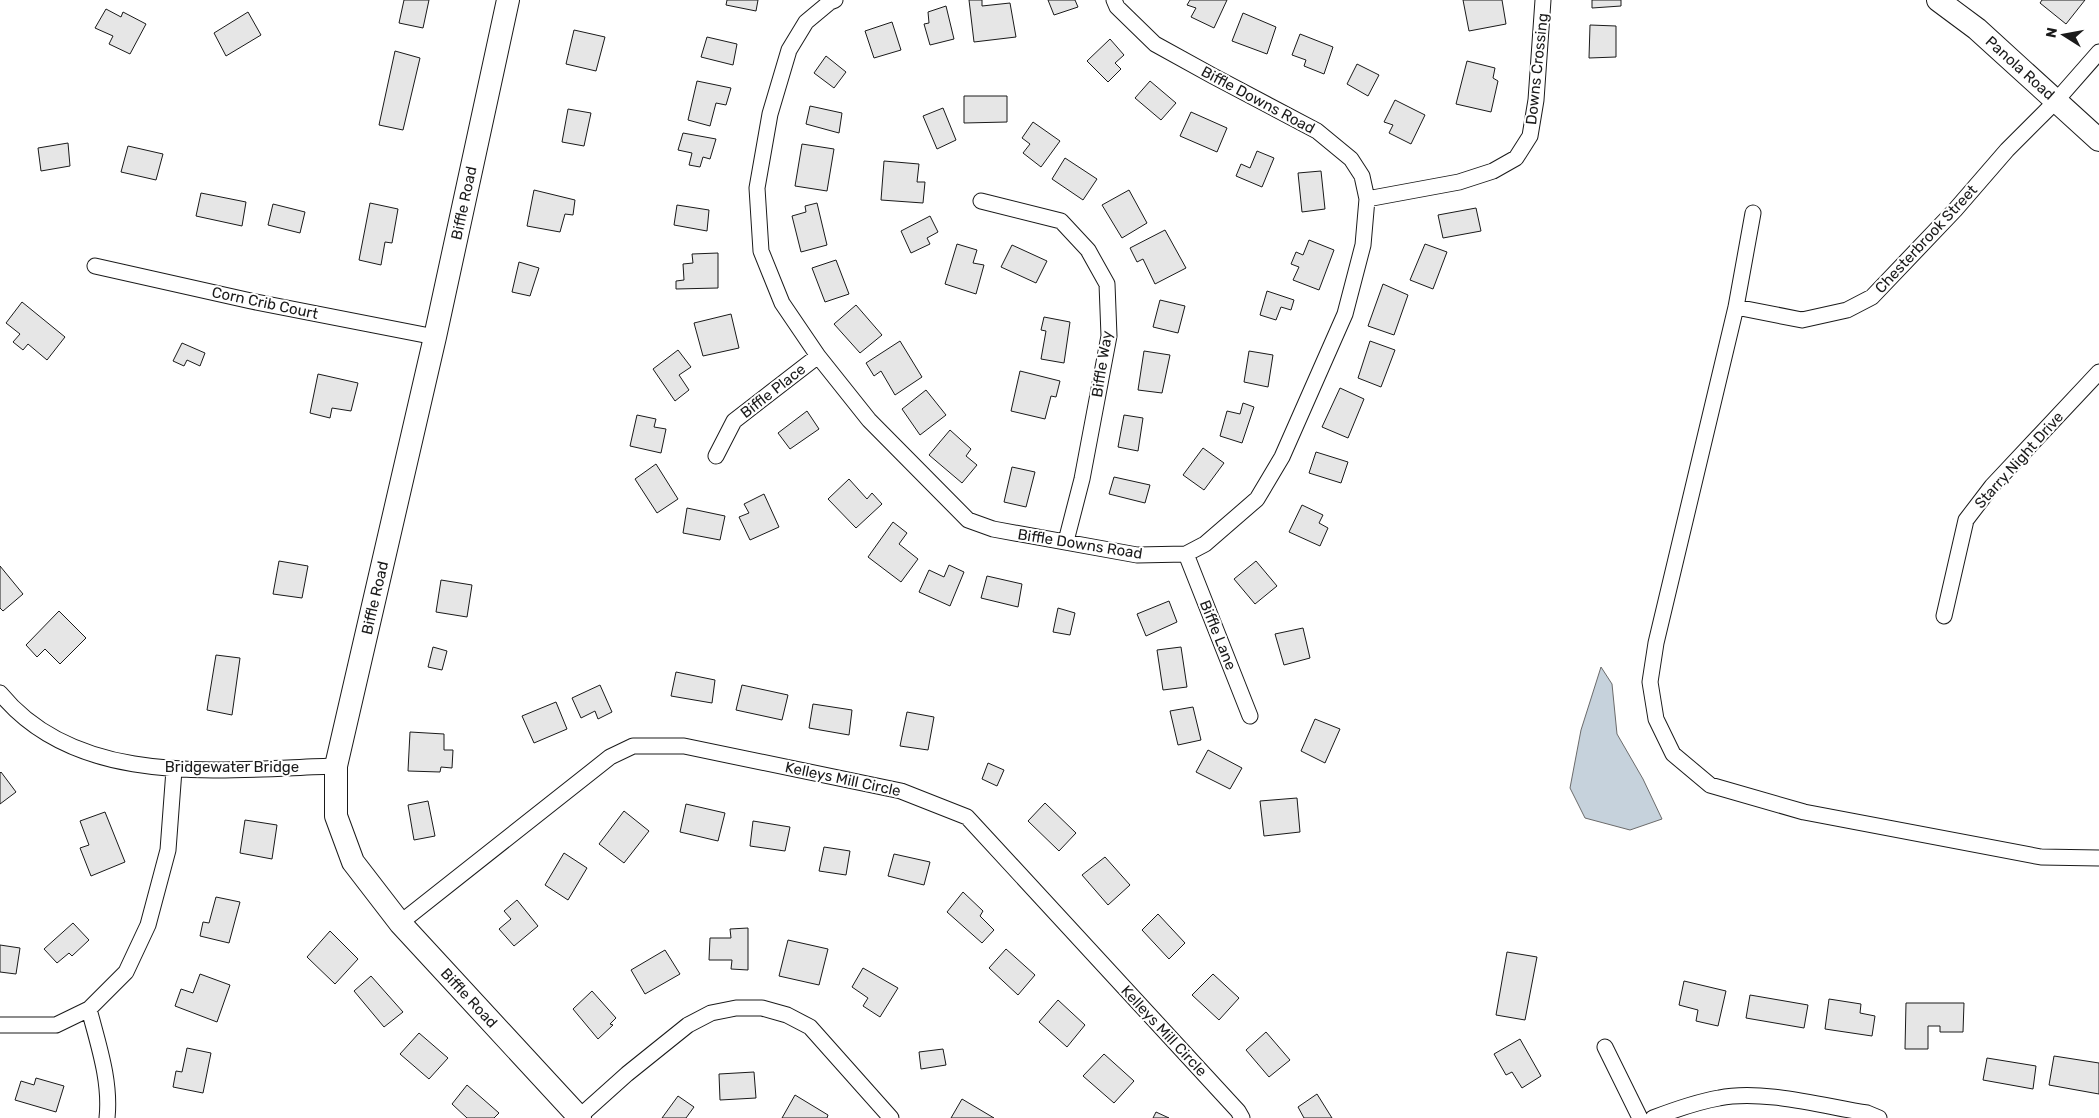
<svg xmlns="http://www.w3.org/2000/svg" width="2099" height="1118" font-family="Rubik,sans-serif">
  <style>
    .water { fill: #c6d2dc; stroke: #6a6a6a }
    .building { fill: #e6e6e6; stroke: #1a1a1a }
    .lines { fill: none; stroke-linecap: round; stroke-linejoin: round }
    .street-casing { stroke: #1a1a1a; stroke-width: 17 }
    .secondary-casing { stroke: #1a1a1a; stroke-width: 24 }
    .street { stroke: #fff; stroke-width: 15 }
    .secondary { stroke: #fff; stroke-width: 22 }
    .labels { text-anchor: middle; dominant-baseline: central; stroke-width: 4; stroke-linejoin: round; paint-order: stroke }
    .street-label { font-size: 15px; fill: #1a1a1a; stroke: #fff }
  </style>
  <rect width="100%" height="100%" fill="#fff"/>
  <path class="water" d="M1601,667l11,17 5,50 26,45 19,40 -32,11 -45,-12 -15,-30 11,-58z"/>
  <path class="building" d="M404,0h25l-6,28 -24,-5z
    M727,0h31l-2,11 -30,-6z
    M969,0h13v6l28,-3 6,34 -42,5z
    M1048,0h27l3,7 -24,8z
    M1190,0h37l-13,28 -23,-11 5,-9 -9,-3z
    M1463,0h39l4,24 -37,7z
    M1592,0h29v6l-29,2z
    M2042,0h43l-19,24 -26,-21z
    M946,6l8,33 -24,6 -6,-21 5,-1 -1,-11z
    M106,9l15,8 2,-5 23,12 -16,30 -21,-10 4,-8 -18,-8z
    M248,12l13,23 -35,21 -12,-23z
    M1243,13l33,14 -9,27 -35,-13z
    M892,22l9,28 -27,8 -9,-27z
    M1590,25l26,1v31l-27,1z
    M574,30l31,7 -9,34 -30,-7z
    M1300,34l33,13 -9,27 -20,-8 2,-6 -14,-5z
    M707,37l30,7 -4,21 -32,-8z
    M1110,39l14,16 -9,8 6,6 -13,13 -21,-21z
    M395,51l25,7 -17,72 -24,-5z
    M826,56l20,16 -12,16 -20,-15z
    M1467,61l28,7 -2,10 5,3 -7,31 -35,-8z
    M1357,64l22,11 -11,21 -21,-12z
    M697,81l34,7 -5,17 -10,-2 -6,23 -22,-6z
    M1150,81l26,22 -15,17 -26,-22z
    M964,96h43v26l-43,1z
    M1395,100l30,15 -14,29 -22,-11 4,-8 -9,-3z
    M810,106l32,7 -3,20 -33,-9z
    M943,108l13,32 -19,9 -14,-33z
    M568,109l23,4 -7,33 -22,-4z
    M1191,112l36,16 -10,24 -37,-16z
    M1033,122l27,19 -19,26 -18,-14 7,-9 -8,-6z
    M683,133l33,6 -6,20 -7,-2 -3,10 -11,-2 3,-12 -14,-3z
    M68,143l2,23 -29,5 -3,-23z
    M802,144l32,5 -7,42 -32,-5z
    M128,146l35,8 -7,26 -35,-8z
    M1257,151l17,7 -12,29 -26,-11 5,-12 9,4z
    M1065,158l32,21 -14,21 -31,-21z
    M884,161l35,3 -2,18h8l-2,21 -42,-3z
    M1321,171l4,38 -23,3 -4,-39z
    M534,190l41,10 -2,15 -8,-1 -5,18 -33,-6z
    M1129,190l18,33 -25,15 -20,-33z
    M201,193l45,9 -4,24 -46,-10z
    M370,203l28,6 -6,34 -7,-1 -4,23 -22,-5z
    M817,203l10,42 -26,7 -9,-36 14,-4 -1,-6z
    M273,204l32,8 -5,21 -32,-8z
    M677,205l32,5 -2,21 -33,-6z
    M1476,208l5,23 -38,7 -5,-23z
    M930,216l8,16 -11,6 3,6 -19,9 -10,-22z
    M1165,230l21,38 -31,16 -12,-25 -6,3 -7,-14z
    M1309,240l25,10 -15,40 -26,-10 6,-13 -8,-3 5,-12 7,3z
    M957,244l20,6 -4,13 11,2 -8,29 -31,-10z
    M1425,244l22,8 -14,37 -23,-9z
    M1012,245l35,16 -11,22 -35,-16z
    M718,253v35l-42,1v-8l8,-1 -1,-16 10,-1 -1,-9z
    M836,260l13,34 -24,8 -13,-34z
    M519,262l20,6 -9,28 -18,-4z
    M1383,284l25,11 -14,40 -26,-9z
    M1267,291l27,9 -3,10 -10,-3 -5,13 -16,-5z
    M1160,300l25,6 -7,27 -25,-6z
    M22,302l43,35 -18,23 -19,-16 -5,6 -10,-8 7,-8 -14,-11z
    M856,305l26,30 -22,18 -26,-29z
    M731,314l8,34 -36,8 -9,-33z
    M1044,317l26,5 -6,41 -23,-4 5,-28 -5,-1z
    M900,341l22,36 -27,18 -14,-24 -7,5 -8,-13z
    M1370,341l25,9 -14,37 -23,-9z
    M182,343l23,10 -5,13 -13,-6 -3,6 -11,-5z
    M678,350l13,17 -12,8 10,15 -14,11 -22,-32z
    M1144,351l26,4 -8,38 -24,-3z
    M1249,351l24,4 -5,32 -24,-5z
    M1020,371l40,10 -4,16 -5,-1 -6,23 -34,-8z
    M318,374l40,9 -7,28 -19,-3 -2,10 -20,-5z
    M1340,388l24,11 -16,39 -26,-11z
    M926,390l20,25 -26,20 -18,-26z
    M1243,403l11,4 -12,36 -22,-7 7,-25 13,3z
    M807,411l12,18 -29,20 -12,-16z
    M637,415l19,4 -2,8 12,2 -5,24 -31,-7z
    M1124,415l19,3 -5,33 -20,-4z
    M950,430l21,19 -5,7 11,9 -15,18 -33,-28z
    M1203,448l21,15 -20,27 -21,-15z
    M1316,452l32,10 -7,21 -32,-10z
    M656,464l22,35 -21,14 -22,-34z
    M1012,467l23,5 -9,35 -22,-5z
    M1114,477l36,8 -5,18 -36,-9z
    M849,479l18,20 5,-6 10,11 -26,24 -28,-29z
    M764,494l15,33 -29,13 -11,-23 10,-4 -5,-9z
    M1302,505l21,10 -4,8 9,5 -8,18 -31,-14z
    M687,508l38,8 -5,24 -37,-7z
    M893,522l14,11 -8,11 19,15 -17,23 -33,-25z
    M279,561l29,5 -6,32 -29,-4z
    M1256,561l21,25 -22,18 -21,-25z
    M949,565l15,7 -14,34 -31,-14 10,-22 15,7z
    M0,566l23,28 -20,17 -3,-3z
    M987,576l35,8 -4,23 -37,-9z
    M441,580l31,5 -5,32 -31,-5z
    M1169,601l8,21 -31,14 -9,-22z
    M1058,608l17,5 -5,22 -17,-3z
    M59,611l27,27 -26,26 -15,-15 -8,8 -11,-12z
    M1303,628l7,30 -26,7 -9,-31z
    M433,647l14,4 -5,19 -14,-3z
    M1181,647l6,40 -24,3 -6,-40z
    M216,655l24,3 -8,57 -25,-5z
    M676,672l39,8 -3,23 -41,-7z
    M600,685l12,27 -14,7 -3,-8 -14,7 -9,-20z
    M742,685l46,10 -6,25 -46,-10z
    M556,702l11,27 -33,14 -12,-27z
    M813,704l39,6 -3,25 -40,-7z
    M1193,707l8,33 -23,5 -8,-34z
    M907,712l27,5 -6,33 -28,-4z
    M1315,719l25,10 -15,34 -24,-12z
    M410,732l34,2v16h9l-1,18 -11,-1 -1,5 -32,-1z
    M1208,750l34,18 -12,21 -34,-17z
    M988,763l16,7 -7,16 -15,-7z
    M1,772l15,20 -16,12v-31z
    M1297,798l3,34 -36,4 -4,-35z
    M428,801l7,35 -21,4 -6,-35z
    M1045,803l31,30 -17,18 -31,-30z
    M686,804l39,9 -7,28 -38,-9z
    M624,811l25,20 -25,32 -25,-19z
    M105,812l20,50 -34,14 -11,-28 9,-3 -9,-24z
    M245,820l32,5 -5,34 -32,-6z
    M753,821l37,6 -5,24 -35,-5z
    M824,847l26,4 -4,24 -27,-4z
    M564,853l23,15 -19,32 -23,-15z
    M894,854l36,8 -6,23 -36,-9z
    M1105,857l25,28 -22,20 -26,-30z
    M963,892l20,19 -3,5 14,14 -12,13 -35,-31z
    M216,897l24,5 -11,41 -29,-7 3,-14 6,1z
    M517,900l21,26 -24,20 -15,-17 12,-10 -7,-8z
    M1158,914l27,29 -16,16 -27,-29z
    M73,923l16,17 -17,16 -3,-3 -12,10 -13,-14z
    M748,928v42l-17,-1 1,-9h-23l1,-22h21l-1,-9z
    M330,931l28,28 -23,25 -28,-27z
    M788,940l40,9 -9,36 -40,-9z
    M0,945l20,3 -4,26 -16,-2z
    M1006,949l29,26 -17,20 -29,-27z
    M665,950l15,24 -35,20 -14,-24z
    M1507,952l30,5 -12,63 -29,-5z
    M863,968l35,20 -18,29 -17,-11 5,-8 -16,-11z
    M200,974l30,11 -13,37 -42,-16 6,-17 12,4z
    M1213,974l26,24 -20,22 -27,-25z
    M371,976l32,36 -19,15 -30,-36z
    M1684,981l42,10 -8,35 -22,-5 2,-11 -19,-5z
    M592,991l24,27 -6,6 3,1 -15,14 -25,-30z
    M1750,995l58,10 -4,23 -58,-10z
    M1829,999l32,5 -1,9 15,3 -3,20 -47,-7z
    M1058,1000l27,25 -18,22 -28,-25z
    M1906,1003h58l-1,29h-23v-6h-12v23h-23z
    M1266,1032l24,28 -21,17 -23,-27z
    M419,1033l29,25 -19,21 -29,-25z
    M1520,1039l21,37 -19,12 -10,-16 -6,3 -12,-21z
    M187,1048l24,5 -8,40 -30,-6 3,-16 6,1z
    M943,1049l3,16 -25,4 -2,-17z
    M1104,1054l30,27 -20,22 -31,-27z
    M2054,1056l45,7v31l-50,-9z
    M1987,1058l49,8 -3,23 -50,-9z
    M754,1072l2,26 -36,2 -1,-26z
    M36,1078l28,8 -8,26 -41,-12 6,-19 13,4z
    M467,1085l32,28 -5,5h-27l-15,-14z
    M1317,1094l15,24h-28l-6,-11z
    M795,1095l33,20 -1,3h-45z
    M678,1096l16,11 -8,11h-24z
    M962,1099l32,19h-43z
    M1156,1112l13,6h-16z"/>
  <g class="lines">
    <g class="street-casing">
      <path id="street" d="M835,0l-5,2 -24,20 -17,28 -19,64 -13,74 4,63 21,52 36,53 51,64 99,100 25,9 144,26 49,-1 19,-10 52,-45 25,-42 63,-143 18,-69 4,-46 -5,-23 -11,-17 -34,-28 -104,-55 -58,-32 -38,-37 -3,-7
        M1367,199l92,-17 34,-11 23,-13 14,-22 6,-36 7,-100
        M981,201l80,20 27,29 19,34 2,52 -27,143 -16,62
        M1753,213l-17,94 -80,336 -6,39 6,37 17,35 37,31 94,27 237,45 58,1
        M95,266l156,35 184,36
        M1736,307l66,13 45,-10 25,-13 83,-87 52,-60 49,-49 43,-49
        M716,456l18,-35 84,-65
        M1186,554l64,162
        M1944,616l22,-96 26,-34 107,-114
        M0,693c79,97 225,76 336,73
        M400,923l210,-166 23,-11h51l217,45 66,26 271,294 4,7
        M89,1009c9,35 22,72 18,109
        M0,1025h56l33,-16 37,-37 22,-47 20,-75 6,-80
        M1605,1047l35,71
        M579,1117l48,-43 61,-49 23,-12 25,-5h26l25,7 23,12 81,91
        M1653,1118c21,-8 43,-16 66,-20 43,-9 104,8 148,15l12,5"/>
    </g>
    <g class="secondary-casing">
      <path id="secondary" d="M508,0l-73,337 -99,429v50l17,46 47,61 180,195
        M1938,0l39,29 122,111"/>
    </g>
    <use href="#street" class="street"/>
    <use href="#secondary" class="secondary"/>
  </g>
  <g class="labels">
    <g class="street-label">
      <text transform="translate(2020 68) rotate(42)">Panola Road</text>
      <text transform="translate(1537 69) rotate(-84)">Downs Crossing</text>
      <text transform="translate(1258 100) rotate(28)">Biffle Downs Road</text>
      <text transform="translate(464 203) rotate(-78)">Biffle Road</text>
      <text transform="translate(1926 239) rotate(-47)">Chesterbrook Street</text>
      <text transform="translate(265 303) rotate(12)">Corn Crib Court</text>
      <text transform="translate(1102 364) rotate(-81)">Biffle Way</text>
      <text transform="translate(773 391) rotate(-38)">Biffle Place</text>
      <text transform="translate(2019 460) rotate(-48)">Starry Night Drive</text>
      <text transform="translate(1080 544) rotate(9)">Biffle Downs Road</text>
      <text transform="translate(375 598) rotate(-77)">Biffle Road</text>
      <text transform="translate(1218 635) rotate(68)">Biffle Lane</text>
      <text x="232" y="767">Bridgewater Bridge</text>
      <text transform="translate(843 779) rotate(12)">Kelleys Mill Circle</text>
      <text transform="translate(469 998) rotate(47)">Biffle Road</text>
      <text transform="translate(1164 1031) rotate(47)">Kelleys Mill Circle</text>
    </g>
  </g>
  <g transform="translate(2064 35) rotate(281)" stroke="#ffffff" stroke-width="4" paint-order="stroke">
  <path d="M0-4L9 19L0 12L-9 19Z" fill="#1a1a1a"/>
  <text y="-8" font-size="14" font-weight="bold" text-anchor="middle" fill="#1a1a1a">N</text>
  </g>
</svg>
